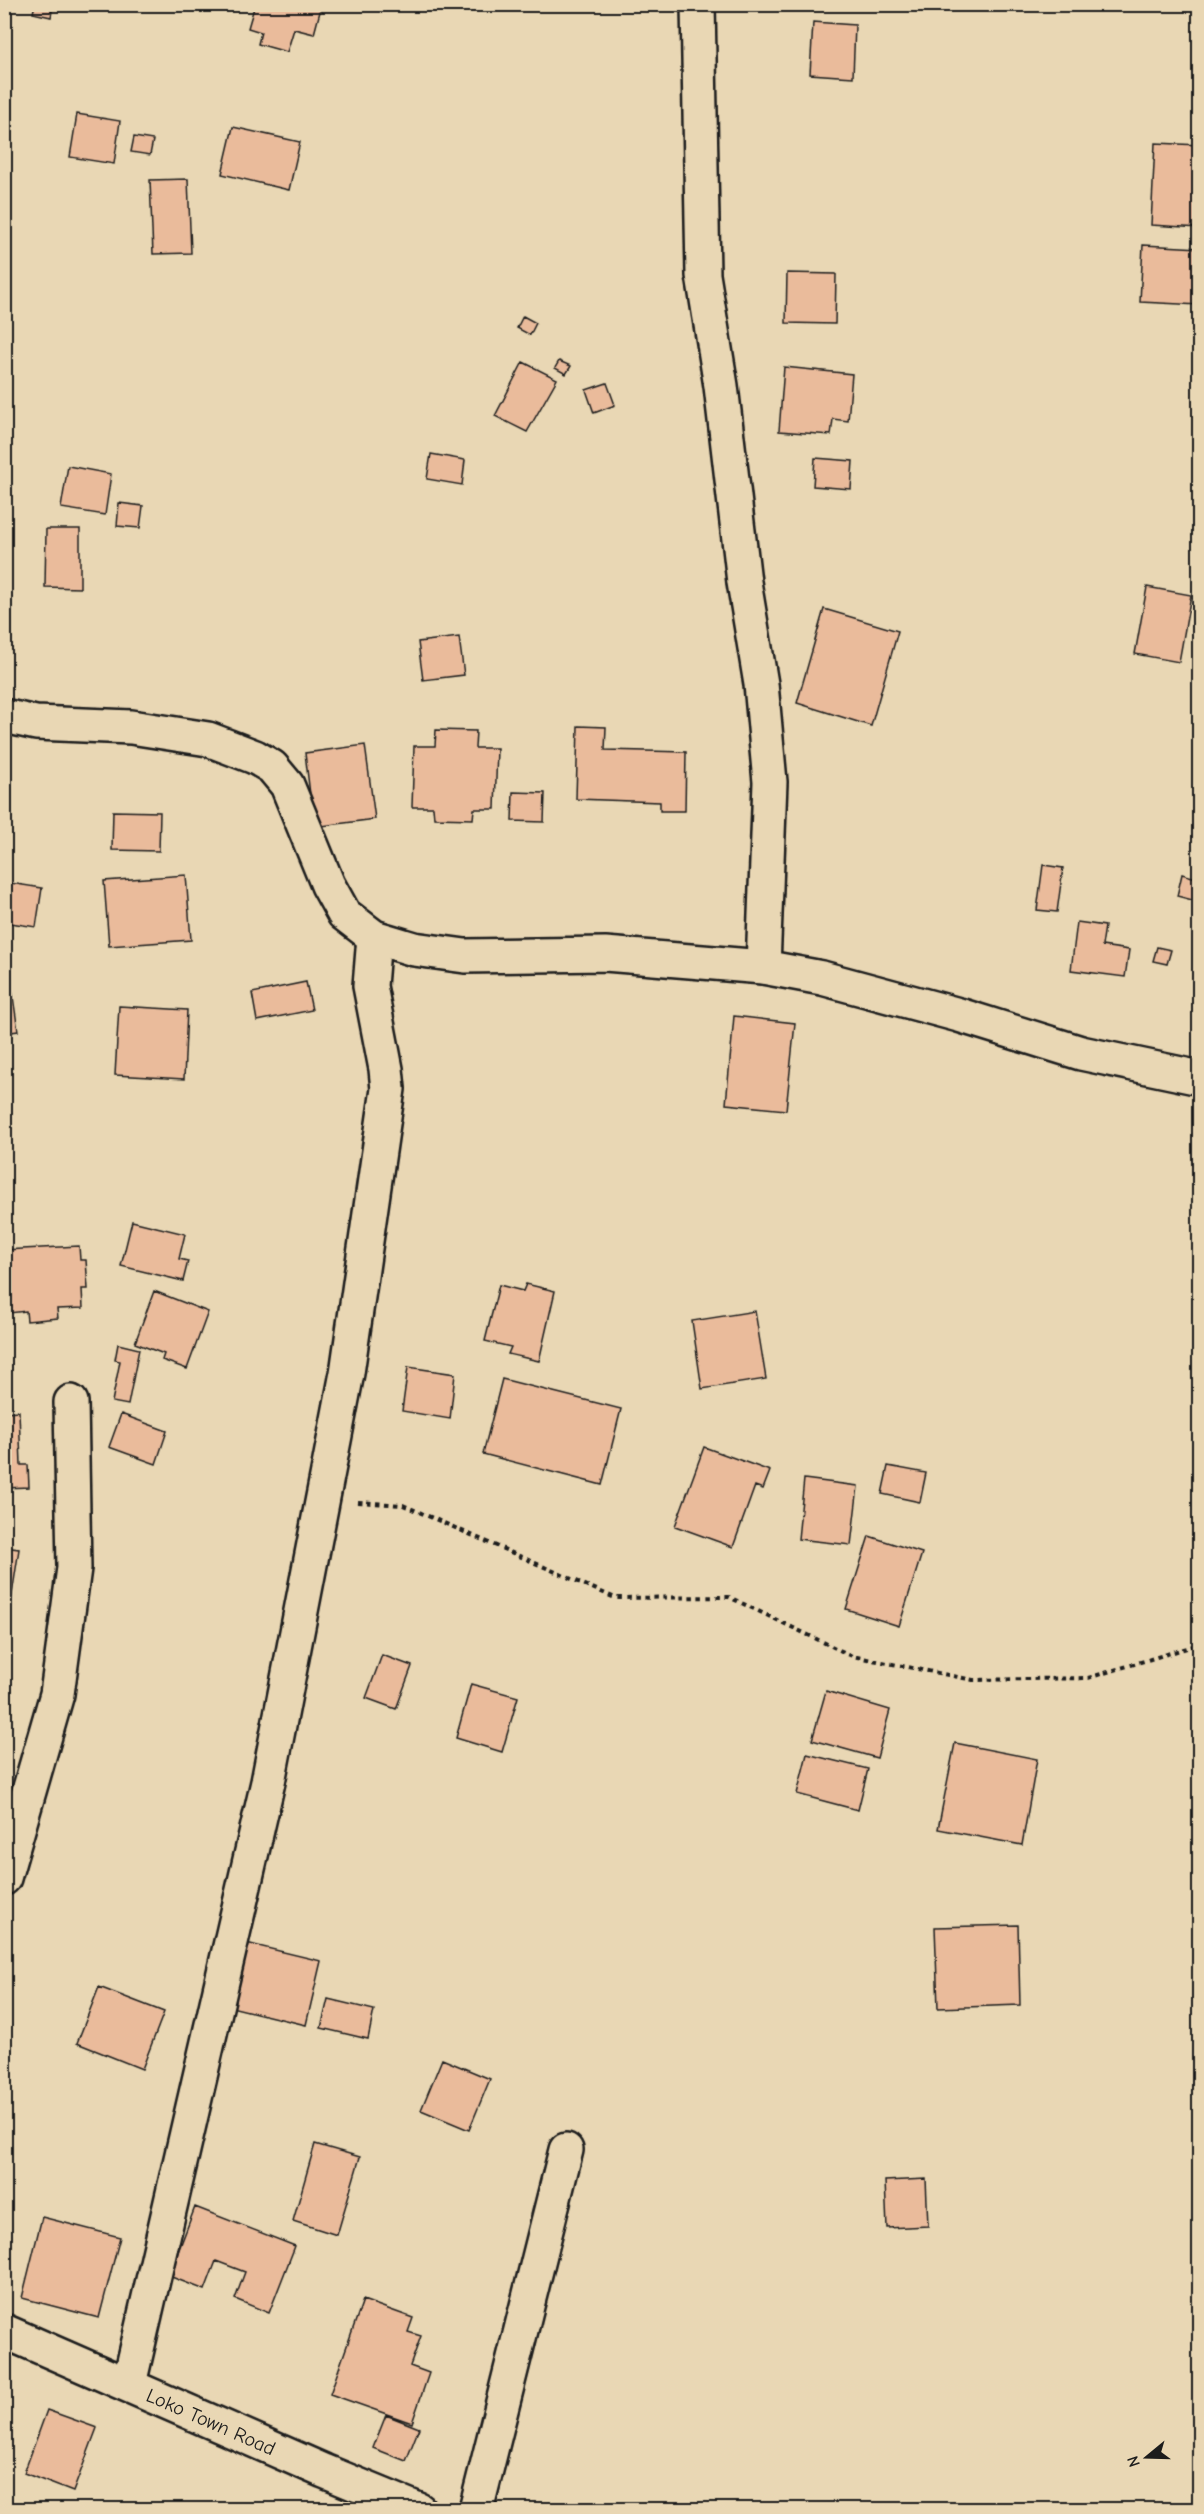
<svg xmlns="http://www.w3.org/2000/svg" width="1204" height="2514" font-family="'Comic Neue',sans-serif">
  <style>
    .building { fill: #eabb9b; stroke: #1c1c1c; stroke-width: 1.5 }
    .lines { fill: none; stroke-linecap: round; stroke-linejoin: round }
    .street-casing { stroke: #1c1c1c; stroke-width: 38 }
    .path { stroke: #1c1c1c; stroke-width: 4; stroke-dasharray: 4.5 4.5; stroke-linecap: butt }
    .street { stroke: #e9d7b4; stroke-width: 33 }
    .labels { text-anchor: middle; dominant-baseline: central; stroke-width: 4.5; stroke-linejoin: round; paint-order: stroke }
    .street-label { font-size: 20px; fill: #1c1c1c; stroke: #e9d7b4 }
  </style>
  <rect width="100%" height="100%" fill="#e9d7b4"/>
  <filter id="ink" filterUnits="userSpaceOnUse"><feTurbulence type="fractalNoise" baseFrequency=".0167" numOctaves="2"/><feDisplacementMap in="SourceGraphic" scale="12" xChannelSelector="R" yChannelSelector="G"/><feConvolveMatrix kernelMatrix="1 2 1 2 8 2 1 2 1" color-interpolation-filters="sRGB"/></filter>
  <g filter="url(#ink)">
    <path class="building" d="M35,4h18l-2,13 -18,-4z
      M255,4h67l-8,30 -20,-5 -7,23 -29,-8 3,-12 -13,-4z
      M813,22l42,3 -2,52 -43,-3z
      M77,114l43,7 -6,43 -44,-7z
      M233,127l67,15 -11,48 -67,-16z
      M134,137l19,3 -3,15 -19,-3z
      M1155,143l45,2v83l-49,-3z
      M188,179l3,74 -38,1 -3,-74z
      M1143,245l57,3v57l-60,-3z
      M787,273l49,1 -1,50 -49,-1z
      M523,316l13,7 -6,12 -13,-7z
      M559,361l12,5 -5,8 -11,-6z
      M523,362l34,17 -30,53 -32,-16z
      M784,367l68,7 -4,47 -15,-2 -2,16 -52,-4z
      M607,383l8,22 -21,8 -8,-23z
      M431,454l34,6 -3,25 -35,-6z
      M815,458l38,3 -2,28 -38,-3z
      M68,466l43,8 -6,41 -44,-7z
      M119,503l24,3 -3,22 -23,-2z
      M46,529h34v59l-35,-1z
      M1147,587l44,8 -12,67 -44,-8z
      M824,609l74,22 -27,95 -74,-23z
      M459,637l5,38 -41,5 -5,-38z
      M578,726l28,1 -1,23 81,2 -1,59h-25v-9l-84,-3z
      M436,730l40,1 -1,17h22l-2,61h-21l-1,10 -39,-1 -1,-11h-21l2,-61h21z
      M365,745l10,74 -61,8 -9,-74z
      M513,792l32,1 -1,29 -32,-1z
      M113,811l47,1 -1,39 -47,-1z
      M1043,865l20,3 -6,44 -20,-2z
      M1182,874l18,5v23l-23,-6z
      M186,875l5,65 -82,6 -5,-65z
      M4,882l38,6 -6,39 -32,-5z
      M1077,922l28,4 -3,20 27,4 -4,27 -54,-7z
      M1157,947l14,3 -4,14 -14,-3z
      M10,976l8,55 -14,2v-56z
      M306,982l6,28 -55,11 -5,-28z
      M119,1006l68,4 -3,69 -69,-4z
      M734,1016l61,7 -9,87 -60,-6z
      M132,1221l53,13 -6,25 9,2 -5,20 -62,-15z
      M79,1246l1,14h6l2,29h-6l1,19 -26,1 1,9 -31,3 -1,-10 -17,2 -5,-63z
      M526,1284l29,7 -16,70 -31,-7 3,-7 -26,-6 14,-56 24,6z
      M154,1291l54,21 -21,57 -25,-9 2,-6 -29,-11z
      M755,1311l11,68 -64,10 -10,-68z
      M118,1344l21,5 -11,56 -16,-3 8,-41 -5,-1z
      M408,1367l47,7 -5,45 -48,-8z
      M502,1379l119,30 -19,76 -119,-31z
      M19,1411l2,54h7l1,22 -25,1v-76z
      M121,1414l46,17 -11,33 -47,-17z
      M704,1447l66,24 -7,18 -8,-3 -22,61 -58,-21z
      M888,1466l38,7 -6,29 -38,-8z
      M804,1479l54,7 -7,59 -53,-6z
      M869,1536l53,17 -23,73 -53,-17z
      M4,1547l15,2 -12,78 -3,-1z
      M382,1655l30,11 -16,43 -30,-11z
      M471,1684l47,13 -16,55 -46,-14z
      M826,1691l64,19 -13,48 -65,-18z
      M955,1743l82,16 -15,86 -84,-16z
      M807,1754l61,15 -10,41 -61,-16z
      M1018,1925l2,80 -82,3 -3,-81z
      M242,1942l79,19 -15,64 -79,-19z
      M99,1987l65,25 -22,57 -65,-26z
      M328,1999l46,11 -6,29 -47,-11z
      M442,2059l48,20 -21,51 -48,-20z
      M315,2144l45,13 -23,78 -44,-14z
      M926,2179l2,47 -41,2 -2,-47z
      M195,2207l100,39 -26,67 -34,-14 10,-27 -29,-11 -11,29 -36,-14z
      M42,2217l78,20 -21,81 -77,-20z
      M363,2300l50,18 -5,14 13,4 -11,30 19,7 -17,50 -82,-29z
      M47,2410l50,18 -24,64 -49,-19z
      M386,2415l33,13 -13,33 -33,-13z"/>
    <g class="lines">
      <g class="street-casing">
        <g id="street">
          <path d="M698,4l5,271 18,111 23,196 17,102 9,98 -7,185"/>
          <path d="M4,716l32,7 95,4 77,12 47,18 17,10 15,18 41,100 16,29 30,23 40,12 51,7 140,-2 158,13 59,11 137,37 122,38 119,25"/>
          <path d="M4,1878l53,-184 17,-126 -3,-166"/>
          <path id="s1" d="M4,2331l320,140 95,39"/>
          <path d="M129,2384l139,-602 79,-409 41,-284 -2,-20 -16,-83 4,-49"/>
          <path d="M476,2510l90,-360"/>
        </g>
      </g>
      <path class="path" d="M358,1502l45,3 212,93 114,-1 123,59 121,24 115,-2 112,-34"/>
      <use href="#street" class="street"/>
    </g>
  </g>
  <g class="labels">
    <g class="street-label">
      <text stroke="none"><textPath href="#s1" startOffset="226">Loko Town Road</textPath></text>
    </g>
  </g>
  <rect width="1204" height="2514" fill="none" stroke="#e9d7b4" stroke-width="24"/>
  <rect x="12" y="12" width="1180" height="2490" fill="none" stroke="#1c1c1c" stroke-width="2" filter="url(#ink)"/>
  <g transform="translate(1147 2457) rotate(251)" stroke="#e9d7b4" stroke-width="4.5" paint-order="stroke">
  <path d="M0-4.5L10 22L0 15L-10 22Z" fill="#1c1c1c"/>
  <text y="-9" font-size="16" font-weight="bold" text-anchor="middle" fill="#1c1c1c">N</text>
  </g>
</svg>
